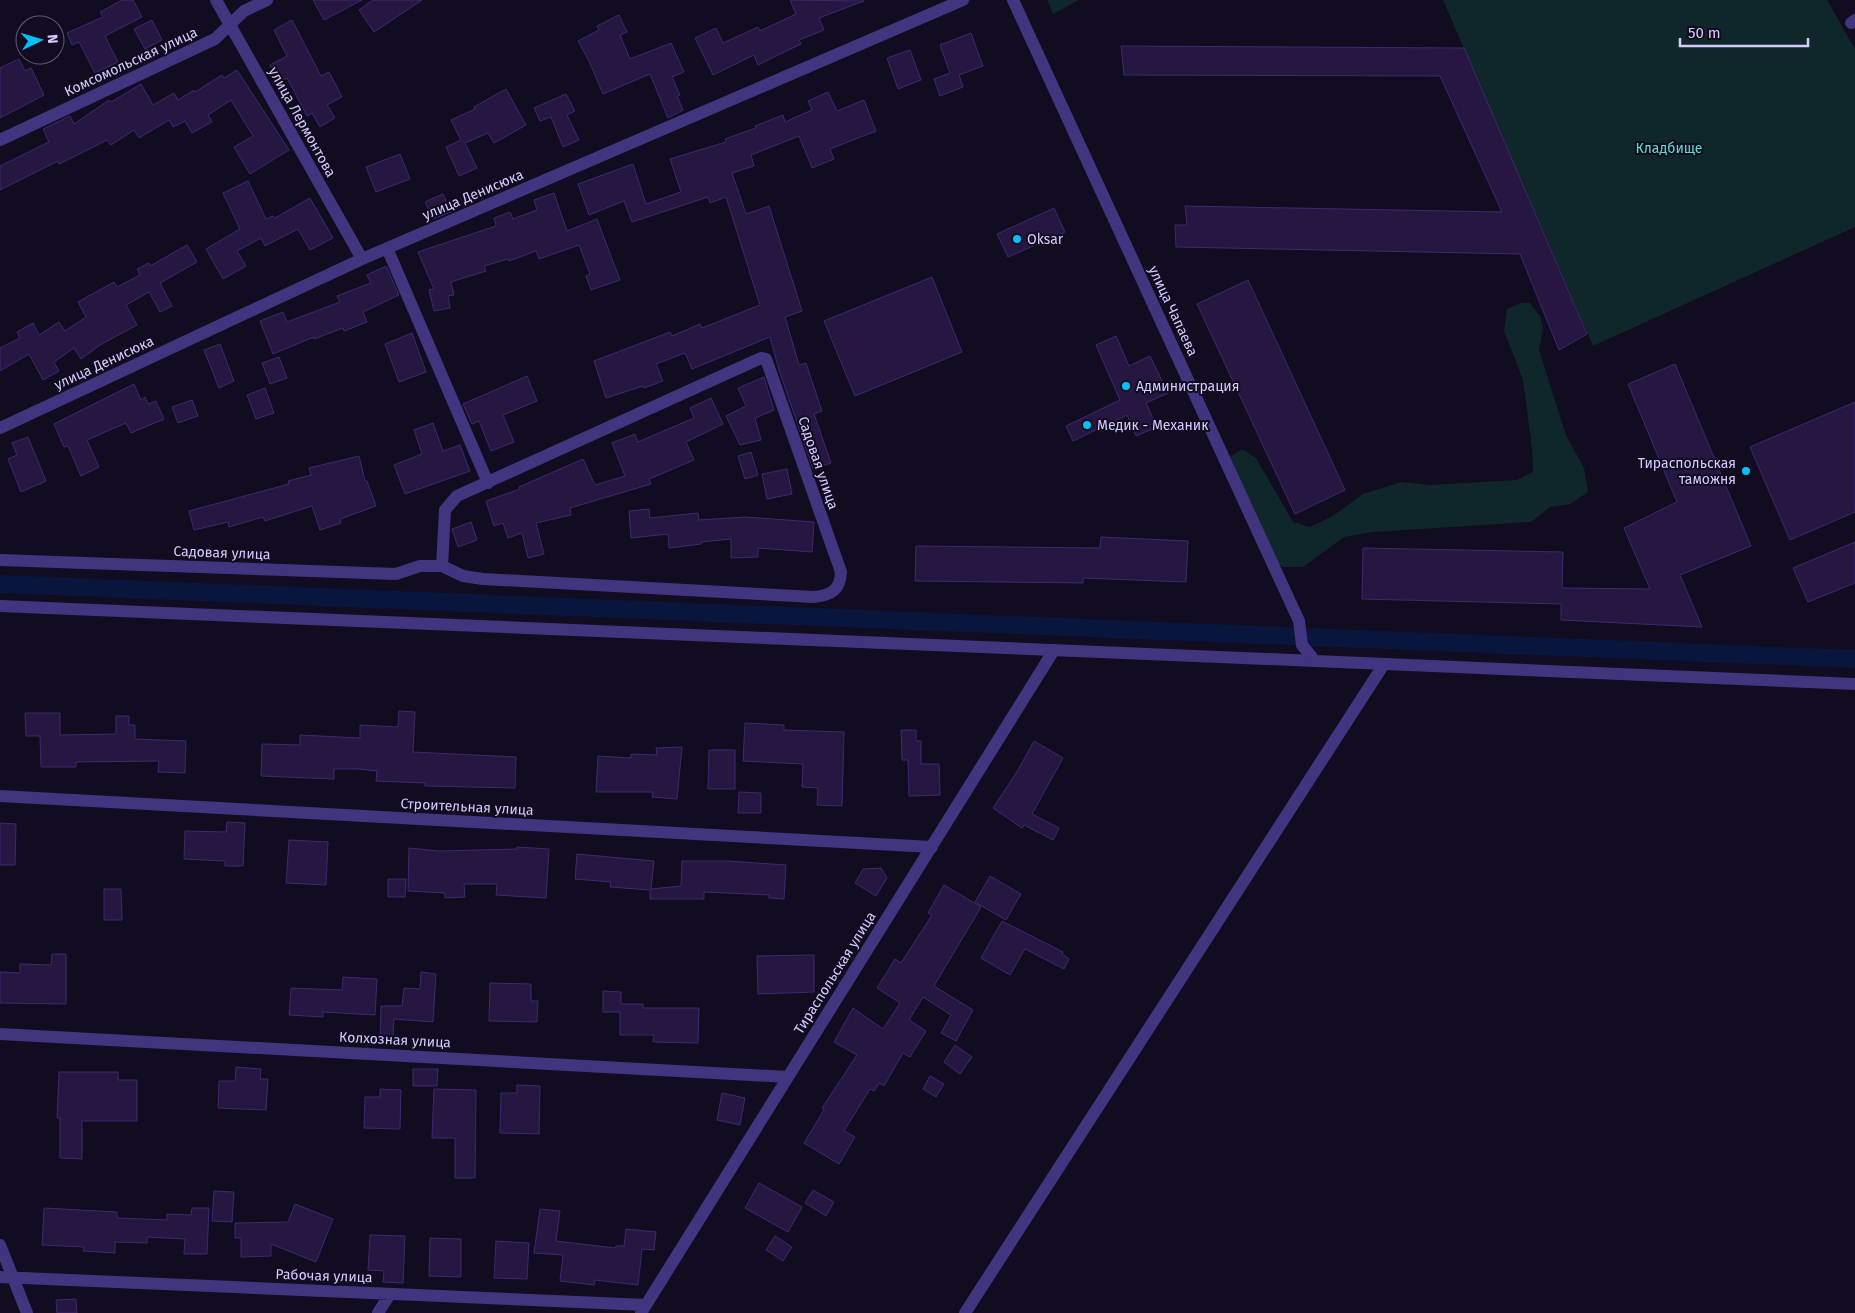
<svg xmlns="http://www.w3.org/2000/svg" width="1855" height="1313" font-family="'Fira Sans',sans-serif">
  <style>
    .green { fill: #0f272a }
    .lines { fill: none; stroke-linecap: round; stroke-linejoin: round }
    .canal { stroke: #08153d; stroke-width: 18 }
    .building { fill: #251741; stroke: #3e296e }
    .minor { stroke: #413580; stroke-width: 12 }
    .tertiary { stroke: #413580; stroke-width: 12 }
    .poi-dot { fill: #00c0f5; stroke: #110c20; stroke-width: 2 }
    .labels { text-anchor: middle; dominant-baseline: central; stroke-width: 4; stroke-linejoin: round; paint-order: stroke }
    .street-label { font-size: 14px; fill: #d6caff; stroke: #110c20 }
    .park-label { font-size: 14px; fill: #54e2cf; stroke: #110c20 }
    .poi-label { font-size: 14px; fill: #d6caff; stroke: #110c20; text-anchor: start }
  </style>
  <rect width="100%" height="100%" fill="#110c20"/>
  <path class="green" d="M1047,0h32l-26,14z
    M1443,0h384l28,49v178l-262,119z
    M1520,303h10l10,13 3,12 -4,22 27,85 18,33 4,24 -18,12 -20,3 -19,15 -158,10 -29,5 -41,30h-21l-10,-8 -42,-102 12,-8 14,9 37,64 17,5 23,-11 30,-22 38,-12 29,3 87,-5 16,-8 -1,-24 -9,-68 -19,-49 3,-22z"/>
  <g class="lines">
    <path class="canal" d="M0,584l1855,75"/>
  </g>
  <path class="building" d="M122,0h11l9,17 -37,19 13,26 -23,11 -16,-31 -7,3 -5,-12 36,-16 -3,-5z
    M313,0h49l-38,20z
    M373,0h49l-48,32 -15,-22z
    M790,0l74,1 -45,17 5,12 -25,10 2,4 -21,10 -22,11 -4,-10 -41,20 -18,-37 21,-10 7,15 35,-16 2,4 36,-17z
    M619,15l8,17 -7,3 10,24 41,-16 13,29 -12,5 8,18 -3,1 6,14 -15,8 -18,-44 -47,20 -14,-33 -11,-20 21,-11 -2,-4z
    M152,20l10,20 -17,9 -11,-20z
    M292,20l29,56 8,-4 13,25 -15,8 8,13 -15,9 -8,-14 -5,3 -20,-38 -7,4 -10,-17 17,-9 -13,-26z
    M971,33l12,33 -24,9 4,12 -23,9 -6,-17 16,-6 -10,-28z
    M1121,46l343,2 123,286 -28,16 -39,-96 -344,-7 -1,-22h12l-2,-19 317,6 -62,-136 -316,-1z
    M910,50l11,30 -23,9 -11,-31z
    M19,59l6,12 6,-3 13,27 -44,23v-50z
    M237,70l52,80 -39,24 -16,-27 19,-11 -22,-36 -23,15 4,7 -20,11 -7,-12 -12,6 -4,-7 -30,18 -5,-8 -23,15 -4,-5 -48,24 -1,-3 -58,29v-24l49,-24 -6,-13 27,-13 4,8 35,-24 2,2 30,-18 12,21 21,-12 4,7 16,-10 1,2 27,-17 2,3z
    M506,89l20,36 -32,18 -6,-10 -23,10 12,25 -18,8 -13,-29 15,-7 -10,-20 24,-11 -1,-2z
    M828,92l9,19 27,-11 12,31 -46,18 4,10 -22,9 -13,-32 -48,19 3,11 -22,7 14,41 23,-8 33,105 -17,6 14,48 7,-2 16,48 -8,3 17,49 -18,6 -34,-99 -9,-33 -78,32 -7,-16 -29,11 7,17 -19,7 -1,-2 -37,12 -12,-37 76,-29 2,4 28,-12 2,4 58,-23 -34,-108 -16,6 -2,-6 -76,25 -8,-21 -35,14 -11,-31 55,-20 13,40 35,-12 -11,-33 56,-17 -1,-3 31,-11 -1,-2 28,-11 2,7 27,-12 -4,-9z
    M566,94l9,17 -8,4 12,25 -16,7 -12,-30 -11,4 -6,-13z
    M400,154l10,25 -34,13 -10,-25z
    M248,181l18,38 7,-3 2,2 35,-20 23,40 -23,12 -12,-21 -33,17 -4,-8 -24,13 9,15 -23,13 -17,-30 34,-20 -17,-36z
    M554,193l13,38 30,-12 23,61 -29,10 -5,-14 4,-2 -11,-29 -40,14 -3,-8 -27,10 -1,-2 -24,7 2,5 -35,11 3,13 -6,1 2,12 -16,3 -5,-21 5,-1 -16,-37 78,-26 -2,-8 16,-6 3,7 24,-9 -3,-10z
    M443,194l8,18 -18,7 -8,-17z
    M1054,208l11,24 -57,25 -11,-23z
    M187,245l10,17 -37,21 12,23 -12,6 -11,-20 -23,13 11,20 -37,20 -19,14 -7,-11 -20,14 5,9 -16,9 -14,-26 -29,17v-23l20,-10 -3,-6 16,-9 6,12 20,-13 6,9 21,-14 -8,-15 36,-20 3,5 23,-12 -3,-6 12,-6 1,3z
    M386,266l13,29 -36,17 4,10 -23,9 -1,-3 -29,11v-2l-41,17 -13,-33 23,-9 4,10 53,-20 -3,-6 34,-13 -4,-8z
    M932,277l30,75 -107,44 -31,-75z
    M1248,280l97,210 -50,24 -98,-210z
    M412,333l14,39 -27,10 -14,-38z
    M1116,336l13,30 21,-10 18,37 -22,10 11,24 -21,9 -9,-21 -54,26 -7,-15 54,-26 -24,-55z
    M220,344l14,37 -15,7 -15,-38z
    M279,357l8,21 -17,6 -8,-21z
    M1675,364l76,182 -71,29 22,52 -141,-7v-16l-199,-5 1,-51 200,4 -1,36 88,1 -26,-61 53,-26 -49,-118z
    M527,376l10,25 -34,14 11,27 -23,9 -12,-30 -7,3 -9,-20z
    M764,377l10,33 -19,8 6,22 -21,5 -14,-29 20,-10 -8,-18z
    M134,384l7,16 4,-3 3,7 8,-3 8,18 -33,14 -5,-10 -39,17 12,27 -18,9 -13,-30 -4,1 -10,-23z
    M265,388l9,25 -18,6 -9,-24z
    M711,398l12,26 -37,18 8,18 -45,19 2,5 -81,24 1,7 -35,8 8,31 -16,4 -6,-25 -14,5 -5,-15 -9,3 -8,-25 34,-12 -1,-2 64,-28 12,26 30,-9 -13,-33 23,-9 3,8 56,-24 -4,-10z
    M192,400l6,16 -20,7 -6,-16z
    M1855,402v110l-65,28 -40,-93z
    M433,423l10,28 17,-6 10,26 -65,23 -11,-29 28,-11 -8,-24z
    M28,437l18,44 -25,11 -13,-33 9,-4 -5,-12z
    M751,452l7,23 -13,4 -7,-23z
    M359,456l6,25h2l9,25 -36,13 1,4 -21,7 -8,-24 -47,15 -2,-4 -34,10 -1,-5 -34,8 -5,-19 100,-27 -1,-3 23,-6 -2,-7z
    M787,469l5,25 -25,5 -5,-25z
    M649,509l1,9 48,-5 1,7 47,-3 68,5 -2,30 -54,-4v9l-27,1v-19l-30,3v2l-32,4 -1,-14 -37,4 -2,-27z
    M471,522l6,18 -19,7 -6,-18z
    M1101,537l87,4 -2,41 -103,-4v5l-168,-2 1,-35 184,2z
    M1855,542v41l-47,19 -15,-34z
    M399,711l16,1 -2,40 103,5 -1,31 -90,-2v-3l-49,-2 1,-10 -18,-2h-25v10l-73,-3 1,-32 38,1v-10l60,3v-13l38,2z
    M25,713h35v22l56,-1v-18h13v9h6v14l51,2 -1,32 -27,-1 1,-11 -83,1v5h-35l-1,-31h-14z
    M745,723l39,2v5l60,2 -2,74 -25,-1 1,-17 -16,-1 1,-23 -60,-3z
    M901,730h15v11h5v23h18l1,31 -31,1 -1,-36h-6z
    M1034,741l29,17 -31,56 27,14 -6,12 -29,-15 -2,3 -29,-20 25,-38z
    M682,747l-5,52 -25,-2 1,-5h-57l2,-36 33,2v-4l26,1 -1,-7z
    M709,750h26v39h-27z
    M739,792l22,1v20h-23z
    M227,822l18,1 -2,43h-18v-5l-41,-2 1,-28 41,1z
    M0,823l16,1 -1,41h-15z
    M289,840l39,2 -2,43 -40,-2z
    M517,847l32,2 -3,49 -50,-3 1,-11h-33l1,13 -20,1v-5l-37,-2 1,-43 30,3 78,-2z
    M577,854l77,7 -3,28 30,-3 1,-25h46l58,4 -2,34 -15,-1v-3l-65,-3v7h-54v-9l-40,-3 1,-5 -36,-3z
    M881,868l6,10 -11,18 -21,-13 8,-14z
    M990,876l31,18 -15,26 -31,-18z
    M388,879h18l-1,18h-17z
    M944,885l37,22 -47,79 39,24 -17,31 -15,-8 10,-18 -28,-18 -14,23 17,11 -16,26 -7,-4 -19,33 -5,-3 -5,8 -4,-2 -26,42 11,6 -16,27 -35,-21 20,-33 -2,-2 35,-53 -23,-13 19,-34 30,21 17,-26 -23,-15 18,-29 6,4 31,-48 -4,-2z
    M104,889h17l1,31h-18z
    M1002,921l61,31 -1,2 7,5 -5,10 -39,-20 -15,26 -29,-17z
    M52,954h14v50l-66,-1v-31l20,1v-9l31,1z
    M814,955v37l-56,2 -1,-38z
    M421,972l15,2 -3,48 -39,-3 -1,18h-13l1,-31h21l2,-18 16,1z
    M343,977l34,2 -2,36 -52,-3v5l-34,-2 2,-27 51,2z
    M490,983l41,1v17h7l-1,21 -48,-1z
    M603,991l18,1v12h22v4h56l-1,35 -45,-1 1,-7h-34v-23h-17z
    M955,1045l17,12 -12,17 -16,-12z
    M236,1067l25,2 -1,10h8l-2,31 -48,-2 1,-27h16z
    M413,1069h25l-1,17h-24z
    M59,1072h59v8h19v41h-55v38l-22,-1v-40h-3z
    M930,1076l14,8 -8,13 -13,-8z
    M517,1085l23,1 -1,48 -39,-1 1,-40h16z
    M380,1089l21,1 -1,39 -36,-1 1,-31h15z
    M434,1089l42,1 -1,88h-20v-40h-23z
    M722,1093l23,5 -5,27 -23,-5z
    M759,1183l43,24 -14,25 -43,-24z
    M813,1190l21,12 -8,14 -21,-13z
    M214,1191l20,1 -2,30 -20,-1z
    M295,1204l38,15 -17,43 -45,-18v12l-30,1v-19h-6v-15l53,-1z
    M44,1208l73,4v6l50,2v-6l24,1 1,-7h17l-2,46h-23l1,-15 -38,-2v6l-32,-1v11l-32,-2 1,-4 -42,-2z
    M540,1209l20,2 -4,30 59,7 1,-2h8l2,-17 30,3 -2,18 -12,-1 -4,36 -43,-5 -1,5 -34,-4 3,-26 -29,-2z
    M370,1235l35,1 -2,47 -20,-1 1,-11 -16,-1z
    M775,1236l17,11 -9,14 -17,-11z
    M430,1238l31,1v38l-32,-1z
    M496,1241l33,2 -2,36 -33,-1z
    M76,1299l1,14h-20l-1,-13z"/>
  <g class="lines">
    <path class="minor" d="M216,0l146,259
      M1851,23l4,-3
      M0,140l215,-101 29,-28 23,-11
      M387,248l101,235
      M0,428l362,-169 601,-259
      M0,560l396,14 24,-8h22l21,10 20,3 331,18c18,-2 26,-7 27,-25l-75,-213 -5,-1 -304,138 -12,14 -3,56
      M0,606l1315,55
      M0,796l932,51
      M0,1034l788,43
      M0,1245l27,68
      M0,1277l646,28
      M378,1313l12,-19
      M641,1313l413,-663
      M965,1313l419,-649"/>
    <path class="tertiary" d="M1013,0l286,621 3,24 13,16 540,23"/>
  </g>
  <g class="poi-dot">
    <circle cx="1017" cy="239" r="5"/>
    <circle cx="1126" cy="386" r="5"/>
    <circle cx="1087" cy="425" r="5"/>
    <circle cx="1746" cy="471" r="5"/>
  </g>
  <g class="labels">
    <g class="street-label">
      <text transform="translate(131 62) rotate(-25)">Комсомольская улица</text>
      <text transform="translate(302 122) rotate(61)">улица Лермонтова</text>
      <text transform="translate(473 195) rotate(-23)">улица Денисюка</text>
      <text transform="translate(1173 311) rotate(65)">улица Чапаева</text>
      <text transform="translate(104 363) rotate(-25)">улица Денисюка</text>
      <text transform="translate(818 463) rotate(71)">Садовая улица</text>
      <text transform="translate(222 553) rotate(2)">Садовая улица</text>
      <text transform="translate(467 807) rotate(3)">Строительная улица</text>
      <text transform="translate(835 973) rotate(-58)">Тираспольская улица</text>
      <text transform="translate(395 1040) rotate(3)">Колхозная улица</text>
      <text transform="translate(324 1276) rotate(2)">Рабочая улица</text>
    </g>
    <g class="park-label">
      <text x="1669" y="148">Кладбище</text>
    </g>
    <g class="poi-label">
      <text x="1027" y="239">Oksar</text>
      <text x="1136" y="386">Администрация</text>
      <text x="1097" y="425">Медик - Механик</text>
      <text x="1736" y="463" text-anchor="end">Тираспольская<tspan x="1736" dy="16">таможня</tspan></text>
    </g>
  </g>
  <g transform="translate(40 40) rotate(85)"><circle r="24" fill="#110c20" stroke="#605879"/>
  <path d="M0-4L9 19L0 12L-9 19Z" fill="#00c0f5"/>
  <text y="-8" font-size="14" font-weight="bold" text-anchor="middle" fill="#d6caff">N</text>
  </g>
  <path d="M1680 38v8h128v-8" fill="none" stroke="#d6caff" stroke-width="2.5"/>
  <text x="1688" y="38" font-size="15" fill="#d6caff" stroke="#110c20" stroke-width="4" paint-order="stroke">50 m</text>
</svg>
